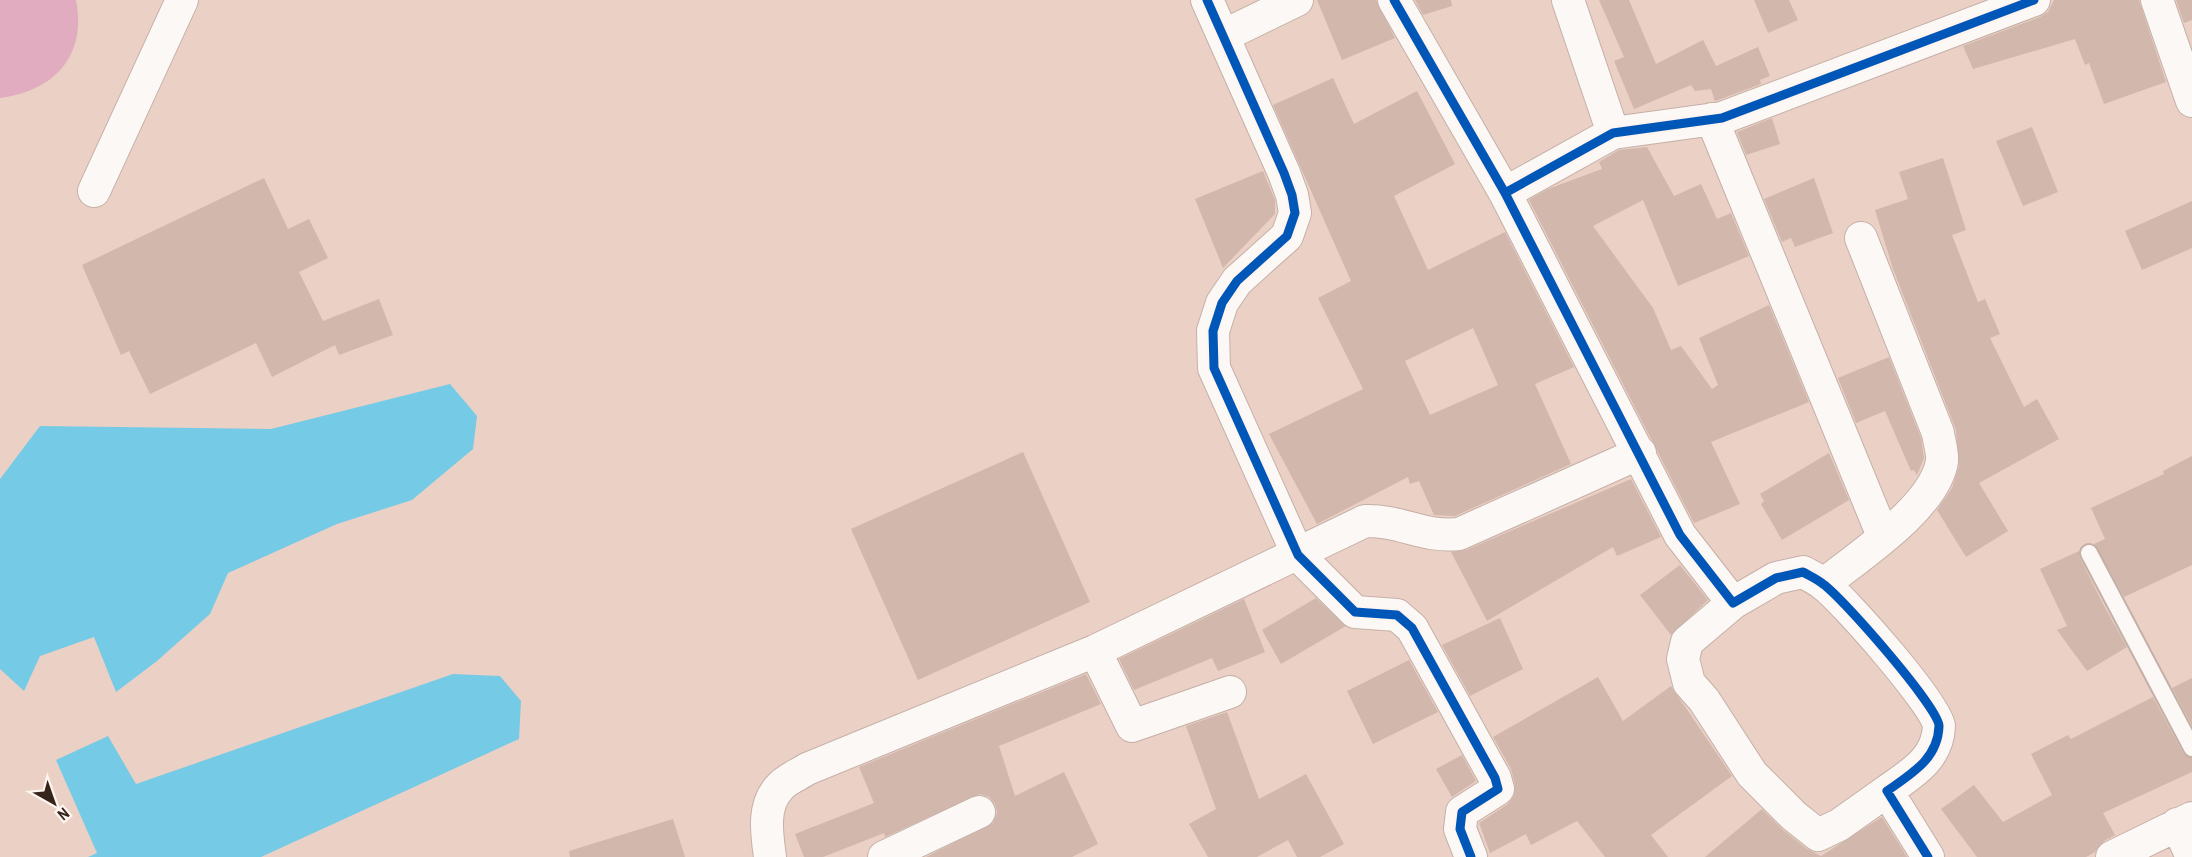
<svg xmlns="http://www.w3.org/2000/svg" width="2192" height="857" font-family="'Archivo Narrow',sans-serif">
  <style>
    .green { fill: #e1acc0 }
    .water { fill: #75cbe5 }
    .building { fill: #d1b7ac; fill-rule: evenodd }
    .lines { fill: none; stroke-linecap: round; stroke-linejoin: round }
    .service-casing { stroke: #c5b0a7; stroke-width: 20 }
    .minor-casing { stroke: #c5b0a7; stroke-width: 34 }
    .service { stroke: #fcf8f6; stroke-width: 16 }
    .minor { stroke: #fcf8f6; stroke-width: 32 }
    .cycleway-casing { stroke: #fef4f0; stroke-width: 13 }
    .cycleway { stroke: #0057b8; stroke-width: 9 }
  </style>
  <rect width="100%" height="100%" fill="#ebd0c5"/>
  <path class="green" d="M0,0h76c11,56 -22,91 -76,98z"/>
  <path class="water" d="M450,384l27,32 -4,33 -61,51 -75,24 -109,49 -18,41 -53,47 -41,31 -22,-55 -54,19 -16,35 -24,-22v-190l40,-53 231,3z
    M453,674l47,2 21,25 -2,38 -258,118h-173l9,-4 -41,-93 52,-24 28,48z"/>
  <path class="building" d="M1317,0h59l19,38 -53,22z
    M1415,0h36l1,6 -29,9z
    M1599,0h30l27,64 47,-24 13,26 42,-19 12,29 -10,4 1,4 -43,16 -3,1 -4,-12 -16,2 -4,-6 -57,24 -20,-48 10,-4z
    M1754,0h35l9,20 -30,13z
    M2054,0h85l27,82 -62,22 -15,-41 -4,2 -10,-26 -102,30 -10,-23 77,-29 8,-5z
    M2176,0h16v20l-8,3z
    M1333,78l21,46 63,-33 38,73 -61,32 34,74 77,-38 69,135 -39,17 36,80 -116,52 -21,-1 -15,-34 -9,3 -2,-7 -91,47 -48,-90 94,-45 -45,-91 33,-17 -78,-176zM1473,328l25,57 -68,30 -25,-54z
    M1772,118l8,26 -34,11 -9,-23z
    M2032,127l26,65 -35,14 -27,-65z
    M1647,147l27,49 27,-12 16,35 14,-6 18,43 -71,30 -35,-86 -50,26 60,82 18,42 10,-4 31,43 6,-4 -19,-47 70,-33 40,97 -98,40 29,62 -46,19 -165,-323 19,-11 54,-20 -3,-7 20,-12z
    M1943,158l23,72 -14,5 26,67 7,-3 15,35 -10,4 34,69 13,-8 22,40 -80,44 29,48 -42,26 -29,-47 15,-22 7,-22 -3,-36 -63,-161 -18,-59 33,-11 -9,-27z
    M1263,171l12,29v14l-52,54 -28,-69z
    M264,178l24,51 21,-10 19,39 -29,14 24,49 56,-22 14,36 -54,20 -4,-10 -63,32 -16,-34 -106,51 -21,-43 -8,4 -39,-90z
    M1814,178l19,55 -38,14 -4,-9 -9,4 -18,-43z
    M2192,201v47l-50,22 -17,-39z
    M1889,357l32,81 3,20 -7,17 -3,-5 -3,1 -26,-60 -29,12 -18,-45z
    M1023,452l67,150 -172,78 -67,-151z
    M1829,453l20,47 -67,40 -21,-36 3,-3 -4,-7z
    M2192,456v109l-68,32 -30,-53 11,-5 -14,-31 73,-34 -1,-3z
    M1631,479l30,58 -44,19 -4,-9 -126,74 -36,-69 15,-2z
    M2079,551l1,7 24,48 23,41 -40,24 -30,-41 10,-4 -27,-57z
    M1680,565l28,35 -37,35 -31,-40z
    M1316,598l30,28 -65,38 -19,-34z
    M1244,599l21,53 -47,19 -6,-13 -78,32 -15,-31z
    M1500,618l23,51 -53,27 -28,-51z
    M1409,660l29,52 -65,32 -26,-53z
    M1086,674l15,30 -102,42 16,50 49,-24 34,72 -26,13h-146l67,-34 4,-10 -2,-9 -6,-7 -9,-3 -95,43 -1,-4 -61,24h-19l-9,-23 79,-31 -15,-36z
    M1598,677l25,44 48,-35 61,90 -81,59 17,22h-63l-28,-36 -46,24 -5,-11 -36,19 -11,-30 29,-19 6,-8 1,-11 -4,-16 -18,-32z
    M2192,678v48l-20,-38z
    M2153,697l30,56 9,5v14l-89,41 12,22 -11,6 -9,11 -9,5h-109l-36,-48 33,-24 29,37 49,-27 -21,-41 37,-19 3,4z
    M1227,712l32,87 47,-25 38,70 -24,13h-23l-9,-17 -31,17h-49l-19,-33 27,-15 -30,-83z
    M1462,755l14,26 -24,16 -16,-28z
    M1762,809l21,21 24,19 14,7 61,-39 25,40h-202z
    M673,819l12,38h-115l-1,-6z"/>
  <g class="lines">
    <g class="service-casing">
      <path id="service" d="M2089,553l103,195"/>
    </g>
    <g class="minor-casing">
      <path id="minor" d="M1207,0l77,173 8,22 3,18 -8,23 -50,45 -15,22 -9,28 1,37 84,187 57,57 42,3 15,13 83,150 3,11 -36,23 -2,17 11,28
        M1394,0l111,193 175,342 53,68 43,-25 27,-6c7,4 14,7 20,12 19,13 116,124 116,142 -1,33 -28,48 -52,65l41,66
        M1568,0l45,133
        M2157,0l35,101
        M1223,36l74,-36
        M1712,119l171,417
        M94,191l88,-191
        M1505,193l108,-60 109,-15 312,-118
        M1824,584c35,-28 111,-77 118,-123 1,-8 -3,-20 -4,-28l-77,-195
        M1733,603l-46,39 -4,17 6,24 15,17 48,74 42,42 24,19 21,-10 48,-34
        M1095,651l37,75 98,-34
        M2177,824l15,33
        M770,857c-3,-22 -8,-51 9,-69 6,-8 19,-13 28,-19l288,-118 270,-130c37,-1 58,17 94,13l181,-81
        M884,857l95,-45
        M2112,857l80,-39"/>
    </g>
    <use href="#service" class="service"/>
    <use href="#minor" class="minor"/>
    <g class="cycleway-casing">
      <path id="cycleway" d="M1207,0l77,173 8,22 3,18 -8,23 -50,45 -15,22 -9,28 1,37 84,187 57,57 42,3 15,13 83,150 3,11 -36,23 -2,17 11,28
        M1394,0l111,193 175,342 53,68 43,-25 27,-6c7,4 14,7 20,12 19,13 116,124 116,142 -1,33 -28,48 -52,65l41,66
        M1505,193l108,-60 109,-15 312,-118"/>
    </g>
    <use href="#cycleway" class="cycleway"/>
  </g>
  <g transform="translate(54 803) rotate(140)" stroke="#fef4f0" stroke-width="4.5" paint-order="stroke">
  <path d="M0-4.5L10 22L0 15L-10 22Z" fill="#36241c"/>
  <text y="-9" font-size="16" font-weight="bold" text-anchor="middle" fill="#36241c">N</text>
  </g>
</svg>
